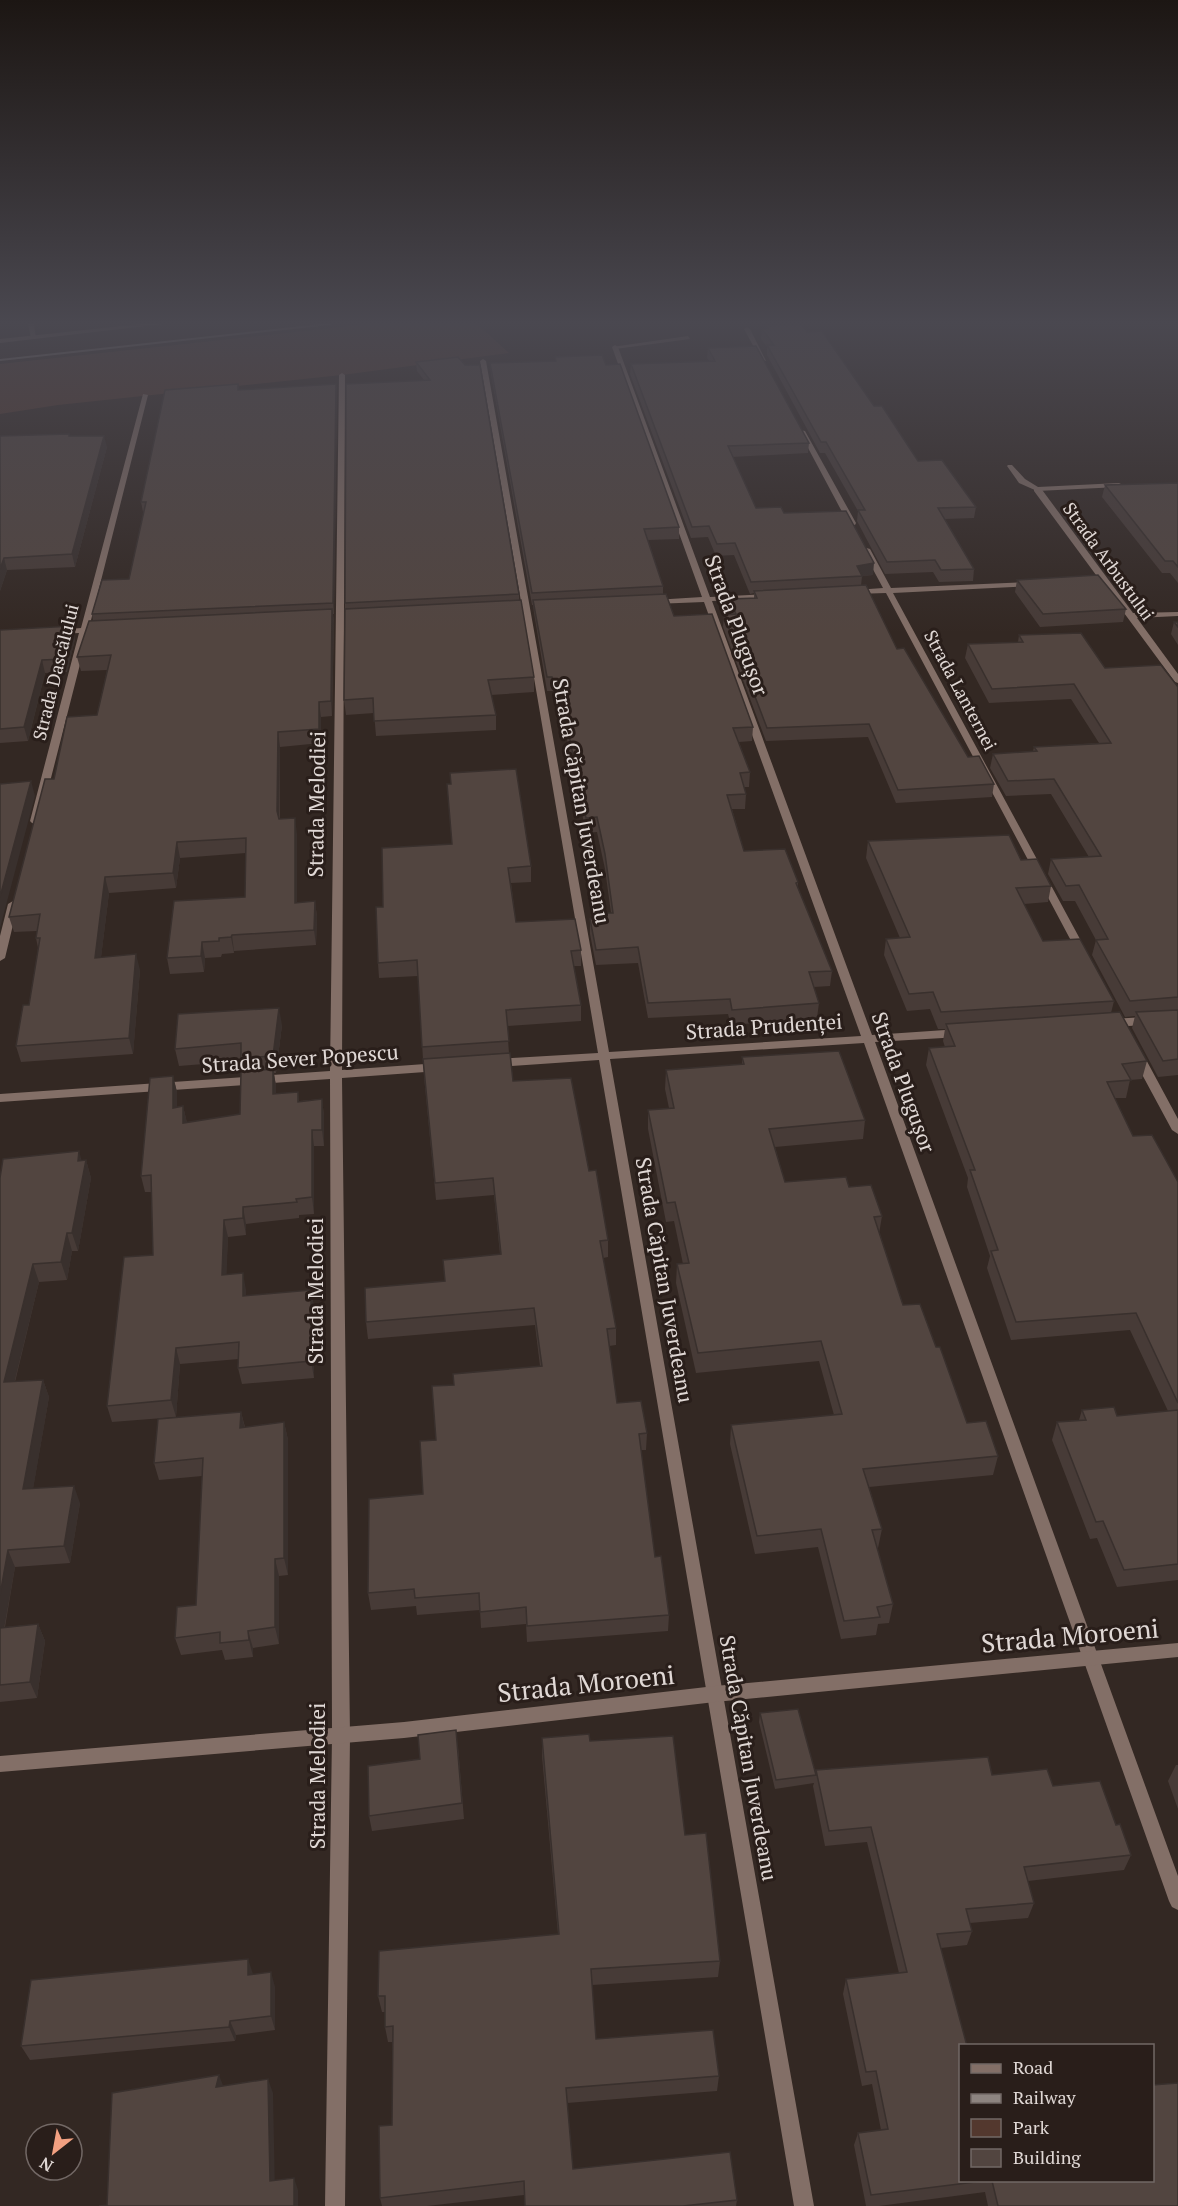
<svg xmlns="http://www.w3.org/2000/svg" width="1178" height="2206" font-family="'PT Serif',serif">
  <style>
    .green { fill: #53382e }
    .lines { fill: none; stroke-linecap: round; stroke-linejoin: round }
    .service { fill: #836f67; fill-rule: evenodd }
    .minor { fill: #836f67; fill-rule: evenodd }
    .tertiary { fill: #836f67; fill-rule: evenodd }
    .rail { stroke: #8d8480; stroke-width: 2 }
    .wall { fill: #473b37 }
    .shaded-wall { fill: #39302d }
    .building { fill: #524540; stroke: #39302d; stroke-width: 1.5 }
    .labels { text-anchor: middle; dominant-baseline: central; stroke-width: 6; stroke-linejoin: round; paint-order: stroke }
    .far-street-label { font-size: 18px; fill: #e0d8d5; stroke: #291e1a }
    .street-label { font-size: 21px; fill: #e0d8d5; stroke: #291e1a }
    .near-street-label { font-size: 26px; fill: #e0d8d5; stroke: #291e1a }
  </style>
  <rect width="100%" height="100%" fill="#332823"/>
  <path class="green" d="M368,324h109l32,29 -167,22 -284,30 -58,9v-50z"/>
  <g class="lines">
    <path class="service" d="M688,336l2,3 -75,10 -3,-2z
      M1008,465h4l13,14 13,8 81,-4 4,2 -4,2 -82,4 -18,-8 -12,-17z"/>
    <path class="minor" d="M28,324h6l2,15 -5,-1z
      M747,327l3,2 16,32 -5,-1 -17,-31z
      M615,345l3,2 92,250 59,-3 4,2 -4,2 -57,3 160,434 88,-6 6,4 -6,4 -85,5 303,834v34l-6,-3 -3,-6 -305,-858 -254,16 204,1147h-20l-195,-1146 -104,7 -6,-4 6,-4 103,-6 -118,-692 3,-2 3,2 123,691 252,-16 -157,-434 -50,2 -4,-2 4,-2 48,-3 -90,-250z
      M342,373l3,2 -3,695 97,-7 6,4 -6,4 -97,7 8,658 -5,470h-20l7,-470 -2,-657 -330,23v-8l330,-23 9,-696z
      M143,394l5,1 -59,233h11l4,2 -4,2 -12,1 -48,188 -5,3 -3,-1 -2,-2 49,-188 -21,1 -4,-2 4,-2 23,-2z
      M800,430l5,1 51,92 -1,2 -7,-2 -49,-92z
      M1034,487h6l93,126 45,-1v4l-41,2 41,56v9l-3,-1 -141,-191z
      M863,547l7,2 21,39 141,-6 4,2 -4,2 -139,7 194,359 -1,2 -4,1 -5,-3 -191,-359 -31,1 -4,-2 4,-2 28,-2 -21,-39z
      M13,901l5,3 -13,54 -5,3v-25l8,-32z
      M1178,1015v8l-66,4 -6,-4 6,-4z
      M1137,1050l6,4 35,65v15l-6,-4 -41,-76z"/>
    <path class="tertiary" d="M141,324h22l-163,19v-4z
      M1178,1643v14l-463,45 -311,36 -404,34v-16l404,-34 311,-36z"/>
    <path class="rail" d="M0,360l330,-36"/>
  </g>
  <path class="wall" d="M766,326l108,80 44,55 58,46 -2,11 -29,1 29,50 -1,12 -34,1 -6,-10 -48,2 -28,-53 1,-10 -33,-58h-5l-53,-98v-8l-6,-8 1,-10h4z
    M708,348l101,95 -1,10 -76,4 24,51 28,5 89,62 -11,1 -1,10 36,63 71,108 26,27 -2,13 -96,6 -28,-66 -102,4 -43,-114 1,-12 7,-1 -1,-3v-12l24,-1v-5l-4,1 -16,-39 -18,1 -8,-19 -17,1 -61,-164 1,-10 78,-3 -2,-3z
    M458,357l61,237v6l15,77v15l-43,3 5,20v15l-120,6 -2,-23 -28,2 -2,-15 1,-97 79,-223 -7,-9 -1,-9z
    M555,357l51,8 73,162v12l-31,1 15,46v8l11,22 79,111 -1,14 -13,1 11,30 -1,15h-5l2,7 -1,15h-13l12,42 54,31v6l34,83 -2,15 -16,1 5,16 -2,15 -86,7 -3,-11 -80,4 -10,-55 -42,2 -6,-31v-15l16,-1v-5h5l-6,-44 -8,-37 -11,1 -21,-103h-4l-8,-39h-6l-13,-78 -1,-8h-1l-41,-231 -1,-11 65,-2z
    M238,384l1,6 97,-6 1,9 -3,221h-1l1,9 -2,93 -11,1v26l-41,4v72l17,15v69l18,-2 2,16 -1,28 -82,6v2l-12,1 -1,3 -16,1 -1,14 -34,2 -3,-16 78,-61 1,-44 -66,5 -4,30 -67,5 -8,64 39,13 -7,84 -112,8 -5,-16 13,-41 9,-57 -2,-10 1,-7 -23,1 -5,-15 45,-138 43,-64 10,-45 -26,1 -4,-14 16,-36 -1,-7 37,-35 15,-67h-1l-2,-10z
    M0,436h70l37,11 -32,120 -68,3 -7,21z
    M1178,483v100l-8,-10h-8l-60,-76 3,-12z
    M1017,580l109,29 -3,13 -83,5 -25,-35z
    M1174,622h4v23l-7,-11z
    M0,630l75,9 -8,33 -22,1 -17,68 -28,2z
    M1019,635l86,33 73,19v388l-20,2 -26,-49 3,-12 -10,1 -33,-62 4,-15 -21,-39h-12l-15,-27 3,-15 38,-2 -38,-63 -45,2 -16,-28 3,-14 40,-3 1,-4 65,-4 -28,-44 -82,4 -24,-45 3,-14 50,-2z
    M868,841l153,19 30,26 -3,16 -24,2 19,37 71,60 -3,12 36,48 -5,18 -12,1 -4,18h-11l18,38 45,46v398l-61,7 -20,-49 -7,1 -38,-99 5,-18 22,-2 3,-10 35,6 51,-5 -38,-81 -119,10 -24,-72 3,-12 -23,-69 1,-9 -42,-113 3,-17 16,-1 -2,-6 2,-12h-7l-8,-20 -23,2 -23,-56 2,-16 14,-1 -34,-80z
    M382,848l149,18v16l-20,1 5,39 65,28v16h-7l7,39v16l-74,5 2,27 4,28 76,90 19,69v17l-5,1 13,70v17l-7,1 8,57 30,30 -1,17h-5l14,107 14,58 -1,16 -141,11 -1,-18 -45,4 -1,-18 -63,5 -1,-9 -45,4 -3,-17 55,-99 13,-54 18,-55 86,-19 -5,-41 -167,14 -2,-17 78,-41 56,-27 -6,-59 -58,5 -12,-124 -6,-100 -39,2 -1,-15 5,-56z
    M282,1025l-6,48h-2l2,13v8l22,-2 1,9 23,-2 2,17v30h-10v68l-15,1v3l-53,6v11l-18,2 -2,38 20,15v6l65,-6 3,17v71l-72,6 -4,-16 1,-9 -59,5 -4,53 -64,5 -5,-16 46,-151 -2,-63h-6l-4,-16 32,-100 4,16v15l6,-1 4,17 53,-9 3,-43 -2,-10 -62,5 -4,-17z
    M742,1057l123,63 -2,19 -88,8 10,35 64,5 33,29 -3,18 24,71 33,42 31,76 31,33 -5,19 -124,12 13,42 -4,19h-1l16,56 -4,19 -11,1 -2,11 -35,4 -23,-92 -63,7 -25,-110 1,-19 103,-10 -15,-54 -123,12 -20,-90 1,-19h6l-9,-43 -8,1 -18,-93v-19l21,-2 -4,-19 1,-19 76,-6z
    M86,1160l5,18 -13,73h-6l-5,29 -28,2 -24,100 28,-2 6,17 -16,91 47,15 -10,60 -55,4 -10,60 33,-3 7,17 -8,57 -37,4v-524z
    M241,1412l4,15 39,-5 4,18v135l-9,1v68l-26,4v9l-28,3 -3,-10 -41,5 -6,-17 21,-33 6,-129 -43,4 -5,-17z
    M760,1713l56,61v-4l176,5 61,11 63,39 15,30 -7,15 -96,11 6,22 -6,15 -58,5 2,8 -5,14 -26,3 19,233h192l26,25h-190l-3,-14 -106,14h-13l-12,-61 4,-12 23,-3 -9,-46 -10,2 -19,-92 3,-15 53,-6 -32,-131 -42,4 -12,-60 1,-3 -39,6 -16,-67z
    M542,1738l48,3 95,94 35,126 -2,16 -126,8 4,54 123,37 -2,15 -150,12 6,66 164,31 -1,6h-211l-1,-11 -97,11h-45l-2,-8 12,-73v-83h-4l-3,-15v-15h-3l-4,-16 180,-62 -16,-178z
    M458,1747l6,72 -92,12 -3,-15 51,-57z
    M1176,1765h2v44l-10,-28z
    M253,1974l22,13v43l-39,5 -1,6 -205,19 -9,-14z"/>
  <path class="shaded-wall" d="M336,384l1,9 -3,221 -1,-11z
    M104,436l3,11 -32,120 -3,-13z
    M4,558l3,12 -7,21v-22z
    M874,563l-1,12 -11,1 -5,-10z
    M332,609l2,14 -2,93 -1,-15z
    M72,626l3,13 -8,33 -3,-13z
    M42,660l3,13 -17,68 -4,-14z
    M319,702l2,15v26l-2,-14z
    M278,732l2,15 -1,79 -2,-15z
    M31,781l4,15 -35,132v-31z
    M295,818l2,16v84l-2,-15z
    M177,842l3,16 -4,30 -3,-15z
    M105,877l4,16 -10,81 -4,-16z
    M315,901l2,16 -1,28 -2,-15z
    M232,935l2,16v2l-3,-16z
    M202,942l3,16 -1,14 -3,-16z
    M136,954l4,16 -7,84 -4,-16z
    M279,1008l3,17 -6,48 -3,-17z
    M273,1069l3,17v24l-3,-16z
    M173,1076l4,16v32l-4,-16z
    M322,1099l2,17v30l-2,-16z
    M183,1106l4,17h-4z
    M312,1130l2,16v68l-2,-17z
    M79,1151l5,18 2,-9 5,18 -13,73 -6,-18z
    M243,1207l3,17v11l-3,-17z
    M224,1220l4,17 -2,55 -4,-17z
    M67,1233l5,18 -5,29 -6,-18z
    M33,1264l6,18 -29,118 -6,-18z
    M243,1273l3,17v23l-3,-17z
    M311,1290l3,17v71l-3,-17z
    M176,1348l4,16 -4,53 -5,-17z
    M43,1380l6,17 -19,110 -7,-18z
    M241,1412l4,17 -5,-1z
    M284,1422l4,18v135l-4,-17z
    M74,1486l6,17 -10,60 -6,-17z
    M8,1550l7,17 -13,73 -2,-5v-40z
    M275,1559l4,17v68l-4,-17z
    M38,1624l7,17 -8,57 -7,-16z
    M248,1631l5,17v9l-4,-17z
    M248,1959l5,15 -5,1z
    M271,1972l4,15v43l-4,-14z
    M230,2021l6,14 -1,6 -6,-14z
    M219,2075l5,13 -8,-1z
    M268,2079l5,14 2,101 -5,-13z
    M294,2178l4,12v16h-4z"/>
  <path class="building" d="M801,324l6,8 15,-1 52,75h8l36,55 24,-1 34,47 -38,1 36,61 -33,1 -6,-10 -48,2 -29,-52h7l-39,-68h-5l-54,-97h7l-12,-16h6l-2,-3z
    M756,346l53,97 -81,3 28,62 25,-1 3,6 62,-2 28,52 -17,3 5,10 -111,6 -16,-39 -18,1 -8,-18 -17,1 -61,-163 84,-3 -7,-13z
    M602,355l4,10 14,-1 59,163 -35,2 19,57 -131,7 -42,-230 66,-2 -1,-4z
    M458,357l7,8h15l39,229 -174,9 1,-219 84,-4 -14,-18z
    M238,384v6l98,-6 -3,219 -241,11 10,-34 27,-1 17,-77h-5l24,-112z
    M69,434v2h35l-32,118 -68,4 -4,11v-133z
    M1178,483v84l-5,-6h-8l-60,-76z
    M1098,575l28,34 -83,5 -26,-34z
    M866,585l31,64 7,-1 64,109 11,-1 15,28 -96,6 -29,-66 -102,4 -43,-113 12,-1 -6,-15 27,-1 -3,-7z
    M666,594l8,22 38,-2 41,113 -20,1 17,44 -10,1 6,21 -19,1 17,56 41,-2 13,33 -2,1 36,88 -23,1 10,31 -87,7 -2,-11 -82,4 -10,-56 -42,3 -6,-31 17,-1 -1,-5h7l-8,-59 -8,-37 -11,1 -21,-102h-4l-9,-39h-5l-14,-77z
    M521,600l13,77 -46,3 8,35 -122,6 -1,-23 -29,2 1,-91z
    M332,609l-1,92 -12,1v27l-41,3 -1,79 2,8 16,-1v85l20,-2 -1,29 -82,5 -1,2 -12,1v3l-17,1 -1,14 -34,2 7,-57 71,-4 1,-59 -69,4 -4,31 -68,4 -10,81 41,-4 -7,84 -113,8 7,-41h6l11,-67h-4l4,-24 -31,3 36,-138h9l13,-62 30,-2 14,-60 -34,2 12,-36z
    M1174,622h4v5z
    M72,626l-8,33 -22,1 -18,67 -24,2v-99z
    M1081,633l24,35 56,-3 17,22v310l-48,4 -34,-61 12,-1 -29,-54 -13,1 -15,-27 50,-3 -47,-77 -46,2 -15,-27 44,-3 -3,-4 77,-4 -37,-59 -82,5 -24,-45 55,-2 -4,-7z
    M516,769l15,97 -23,2 8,54 59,-3 6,31 -10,1 10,54 -75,5 3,31 -87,6 -5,-87 -39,3 -2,-56h7l-1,-59 70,-4 -5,-60h4l-1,-11z
    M31,781l-31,116v-113z
    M1009,835l12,25 16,-1 14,27 -35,2 27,53 37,-2 34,62 -173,11 -8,-20 -24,2 -23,-55 24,-2 -42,-96z
    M279,1008l-6,48 -32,2v-15l-66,6 3,-35z
    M1178,1010v49l-15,2 -27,-49z
    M1120,1012l27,49 -25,3 9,16 -24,2 26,54 19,-1 26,47v221l-42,-90 -120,9 -25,-71 7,-1 -28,-80h5l-46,-122 26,-2 -9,-22z
    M839,1051l26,69 -96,9 16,53 61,-5 3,10 22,-2 11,31 -8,1 29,88 17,-1 16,43h4l27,76 19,-2 12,35 -135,13 19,60 -10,1 21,74 -16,3 3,10 -36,4 -23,-92 -64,7 -26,-111 111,-11 -21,-73 -123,12 -21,-89 12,-1 -14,-61 -8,1 -19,-93 26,-2 -8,-38 78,-6 -2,-7z
    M510,1053l3,28 58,-3 18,93 7,-1 12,70 -8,1 16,87 -9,1 10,74 24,-2 6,32 -8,1 16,123 6,-1 8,59 -142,11 -1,-19 -46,5 -1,-19 -64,5 -1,-9 -46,4 1,-94 54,-5 -3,-53 16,-1 -4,-54 22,-1 -1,-11 89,-8 -8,-58 -168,14 -1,-34 80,-7 -2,-21 58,-6 -8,-76 -58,5 -12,-124z
    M273,1069v25l25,-2v10l24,-3v31h-10v67l-16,2 1,3 -54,5v11l-19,2 -2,55 21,-2v23l68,-6v71l-73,7 1,-26 -63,6 -5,52 -64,6 17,-149 29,-2 -2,-80 -10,1 9,-98 23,-2v32l10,-2v17l57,-9 1,-42z
    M79,1151l-1,10 8,-1 -14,73h-5l-6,29 -28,2 -29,118 39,-2 -20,109 51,-3 -10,60 -56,4 -8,45v-417l3,-19z
    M1114,1407l3,9 61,-6v154l-54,6 -21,-49 -7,1 -39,-100 29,-2 -4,-10z
    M241,1412l-1,16 44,-6v136l-9,1v68l-27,4 1,9 -29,3v-11l-45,6 2,-31 19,-2 7,-147 -49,5 4,-44z
    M38,1624l-8,58 -30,3v-57z
    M798,1709l18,66 -40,5 -16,-67z
    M456,1730l6,73 -93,13 -1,-50 52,-7 -2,-24z
    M589,1734l1,7 83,-5 12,99 21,-2 14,128 -129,8 5,70 117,-9 6,46 -153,12 7,81 157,-17 7,48 -54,6h-158l-1,-25 -144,17 -1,-72 13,-1 1,-99 -8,1v-31h-7l1,-45 180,-17 -17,-196z
    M988,1757l4,18 55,-6 6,17 47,-5 16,44 4,-1 11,31 -107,12 10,36 -68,6 6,22 -35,3 30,112h-7v135h23l-112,14 -13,-62 30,-4 -12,-58 -10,1 -20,-93 61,-7 -36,-145 -42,4 -13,-61z
    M248,1959v16l23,-3v44l-41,5 -1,6 -208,19 10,-66z
    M219,2075l-3,12 52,-8 2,102 24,-3v28h-195l8,-1 5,-112z
    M1178,2083v123h-180l-6,-25h160v-96z"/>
  <linearGradient id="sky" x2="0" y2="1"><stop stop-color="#1c1613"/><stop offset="0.51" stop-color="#4a4850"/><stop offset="1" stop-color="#4a4850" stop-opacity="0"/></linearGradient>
  <rect width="1178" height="633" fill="url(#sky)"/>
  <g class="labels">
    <g class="far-street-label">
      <text transform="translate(1109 561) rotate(54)">Strada Arbustului</text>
      <text transform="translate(55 672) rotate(-76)">Strada Dascălului</text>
      <text transform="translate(961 690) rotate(62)">Strada Lanternei</text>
    </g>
    <g class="street-label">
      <text transform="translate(737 625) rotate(70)">Strada Plugușor</text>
      <text transform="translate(582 801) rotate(80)">Strada Căpitan Juverdeanu</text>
      <text transform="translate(316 804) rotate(-89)">Strada Melodiei</text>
      <text transform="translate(764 1026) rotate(-4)">Strada Prudenței</text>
      <text transform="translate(300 1058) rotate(-4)">Strada Sever Popescu</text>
      <text transform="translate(904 1082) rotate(70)">Strada Plugușor</text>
      <text transform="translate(665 1280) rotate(80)">Strada Căpitan Juverdeanu</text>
      <text transform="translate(315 1291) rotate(-90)">Strada Melodiei</text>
      <text transform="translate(749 1758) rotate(80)">Strada Căpitan Juverdeanu</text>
      <text transform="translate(317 1776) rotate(-90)">Strada Melodiei</text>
    </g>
    <g class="near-street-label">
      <text transform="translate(1070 1635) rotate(-5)">Strada Moroeni</text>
      <text transform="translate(586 1683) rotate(-6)">Strada Moroeni</text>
    </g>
  </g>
  <rect x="959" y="2044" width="195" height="138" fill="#291e1a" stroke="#726865" stroke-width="1.5"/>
  <rect x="971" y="2064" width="30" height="9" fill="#836f67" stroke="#726865" stroke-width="1.5"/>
  <text x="1013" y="2074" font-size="18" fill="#e0d8d5">Road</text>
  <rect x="971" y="2094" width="30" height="9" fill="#8d8480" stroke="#726865" stroke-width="1.5"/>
  <text x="1013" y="2104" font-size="18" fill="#e0d8d5">Railway</text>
  <rect x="971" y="2119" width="30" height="18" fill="#53382e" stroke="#726865" stroke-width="1.5"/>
  <text x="1013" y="2134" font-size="18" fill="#e0d8d5">Park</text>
  <rect x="971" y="2149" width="30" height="18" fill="#524540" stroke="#726865" stroke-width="1.5"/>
  <text x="1013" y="2164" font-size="18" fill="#e0d8d5">Building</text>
  <g transform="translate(54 2152) rotate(211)"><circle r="28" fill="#291e1a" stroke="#726865" stroke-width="1.5"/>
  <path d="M0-4.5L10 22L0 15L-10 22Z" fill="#f2a081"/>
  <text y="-9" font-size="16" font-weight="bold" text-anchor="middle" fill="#e0d8d5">N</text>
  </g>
</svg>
